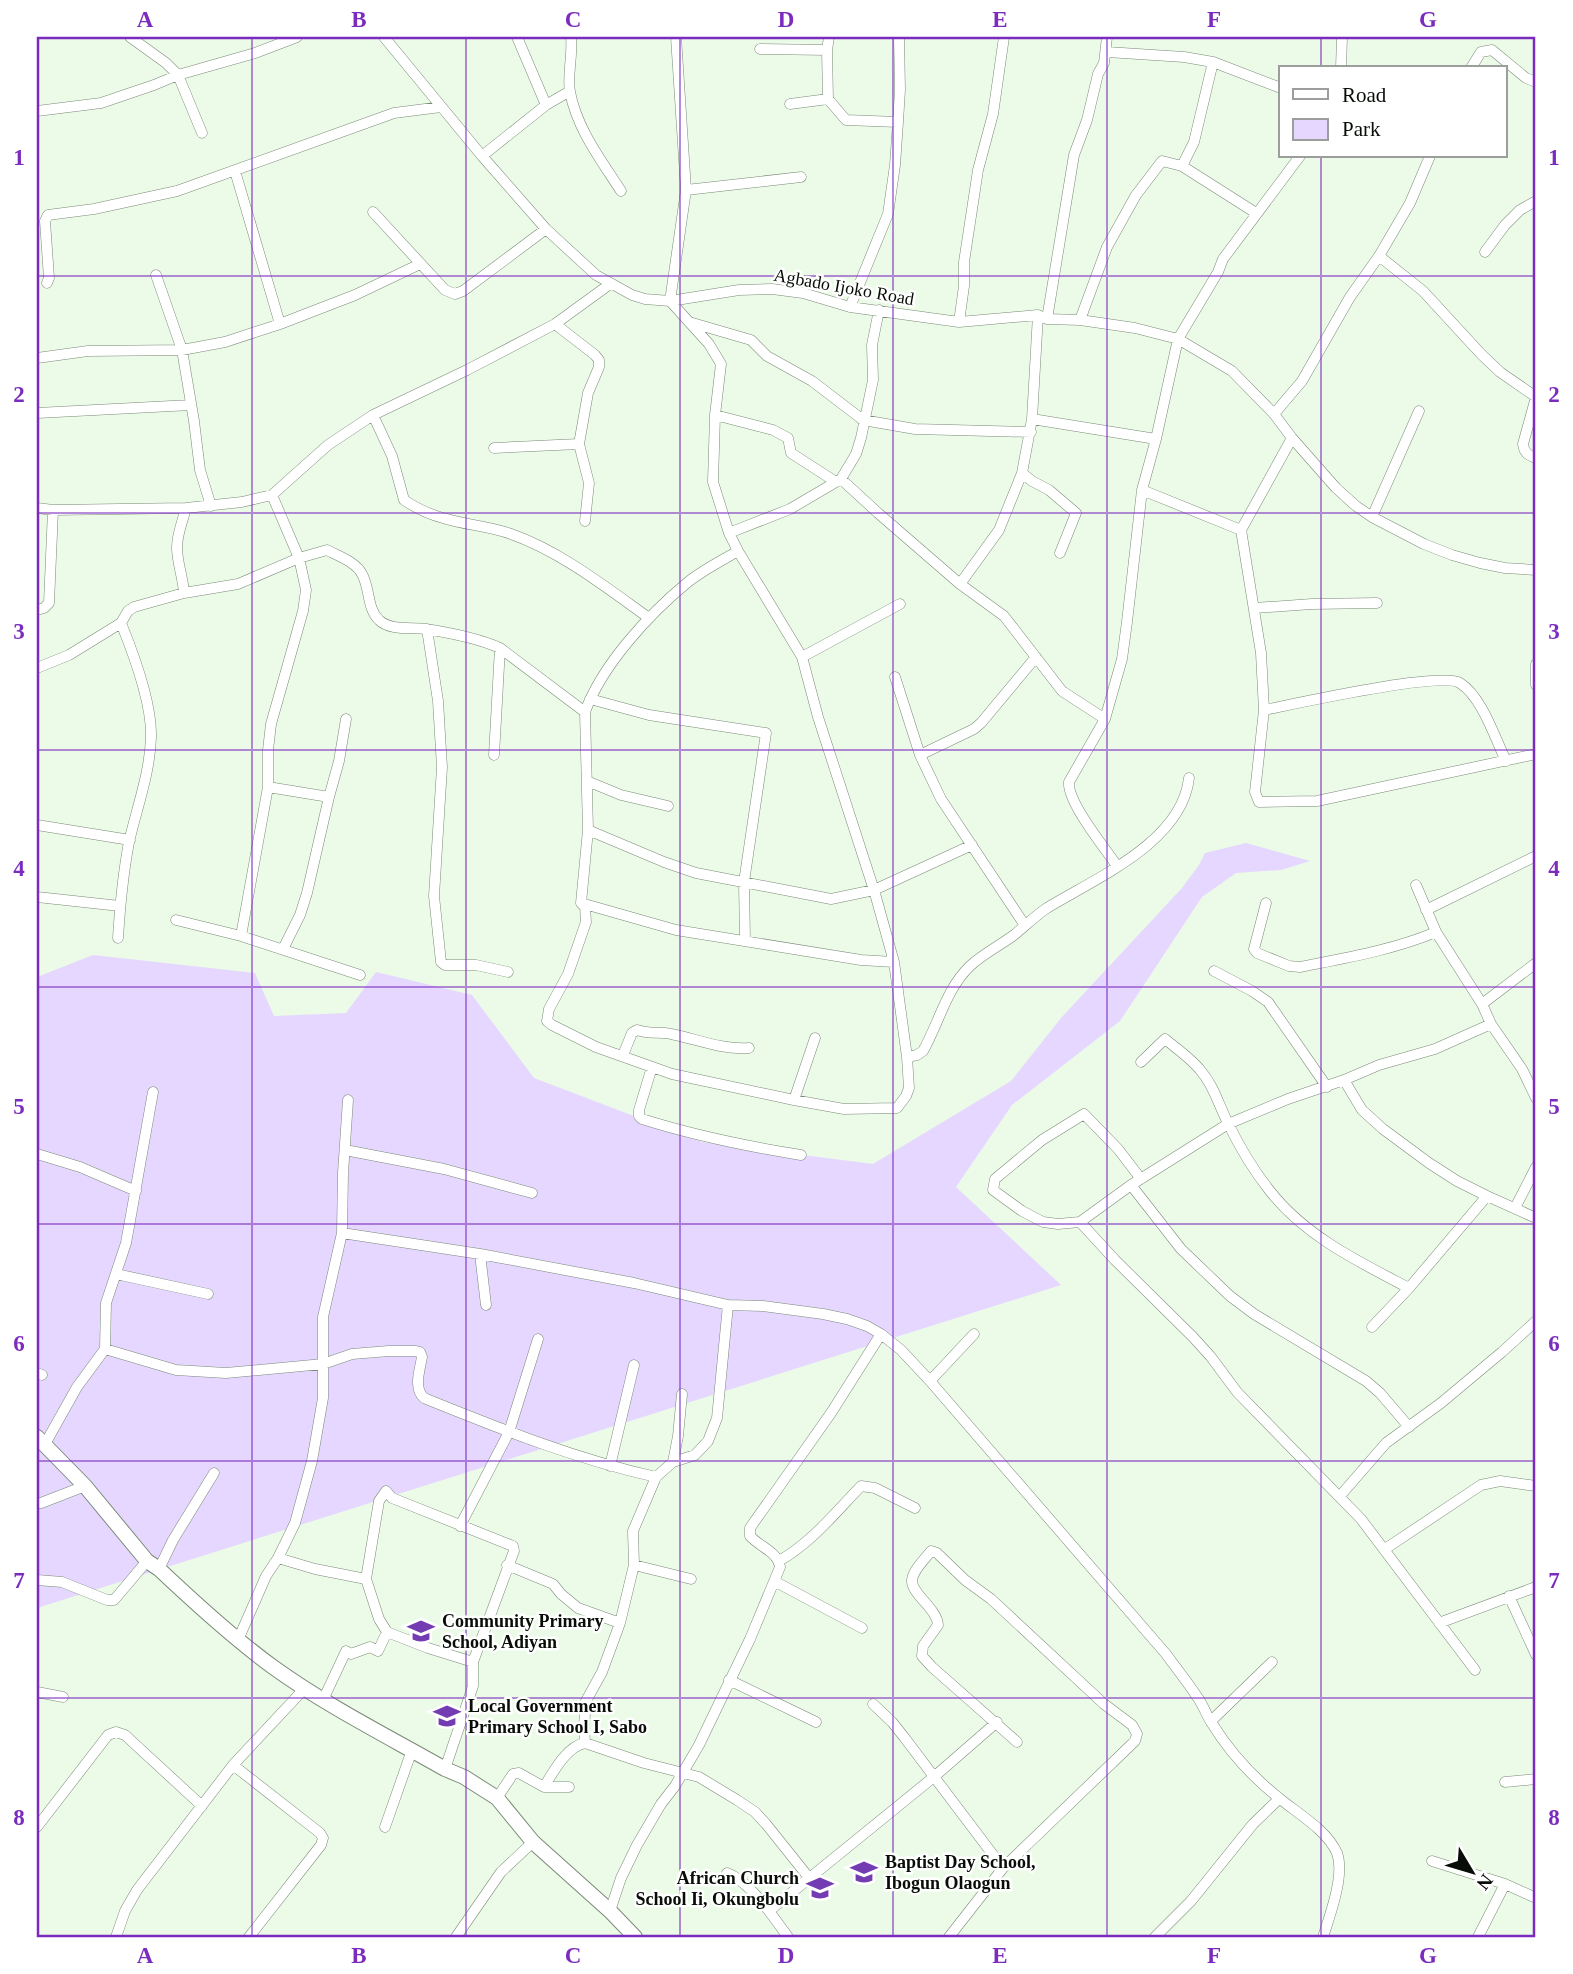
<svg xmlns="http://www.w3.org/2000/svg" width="1573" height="1974" font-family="'Times New Roman',serif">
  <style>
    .green { fill: #e5d7ff }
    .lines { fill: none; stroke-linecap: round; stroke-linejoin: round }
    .street-casing { stroke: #7b8978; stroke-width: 11 }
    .secondary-casing { stroke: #7b8978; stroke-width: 16 }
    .street { stroke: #fff; stroke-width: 10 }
    .secondary { stroke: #fff; stroke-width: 14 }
    .grid { fill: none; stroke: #7b2cbf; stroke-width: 2; stroke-opacity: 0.55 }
    .labels { text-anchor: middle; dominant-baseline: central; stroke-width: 5; stroke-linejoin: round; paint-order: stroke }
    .street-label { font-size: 18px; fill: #080d07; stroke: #fff }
    .poi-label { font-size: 18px; font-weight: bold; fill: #080d07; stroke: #fff; text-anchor: start }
    .neatline { fill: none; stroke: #7b2cbf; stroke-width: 2.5 }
    .grid-label { font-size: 23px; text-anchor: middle; font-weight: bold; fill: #7b2cbf }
  </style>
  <rect width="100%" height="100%" fill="#ebfbe7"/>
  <path class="green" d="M1246,843l64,18 -29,9 -45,3 -34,24 -82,124 -108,84 -56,82 105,98 -1024,323v-631l56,-22 162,18 19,43 72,-3 30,-41 96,23 62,83 168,64 171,22 138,-83 50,-63 121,-130 17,-23 6,-12z"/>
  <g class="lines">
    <g class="street-casing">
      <path id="street" d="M130,37l36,26 12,12 24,58
        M384,37l98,119 64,73 50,46 36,20 13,4 25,2 69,-11 33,-1 31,4 47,14 109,15 79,-7 9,4 33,1 55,8 43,11 54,32 42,43 18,24 44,50 20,18 16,11 52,27 28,11 28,8 25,5 31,2
        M517,37l29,68
        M571,37c2,18 -4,38 -1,55 7,37 31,68 51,99
        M676,37l10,153 -16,111 39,43 12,20 -6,51 -2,67 16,51 9,18 64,106 16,60 56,173 20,72 13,95 2,31 -3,8 -9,12 -53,1 -50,-9 -122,-26 -76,-27 -44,-22 -5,-4 2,-12 19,-35 18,-52 -1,-15 -4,-4 7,-73 -3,-118c17,-47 64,-98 103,-130 15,-12 33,-21 50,-31
        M829,37l-2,13 1,49 18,21 52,2
        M760,49l67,1
        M1107,52l77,5 29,5 68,26
        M1341,68l1,-31
        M1471,68l10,-16 11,-2 34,28 10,4
        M790,104l38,-5
        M37,111l64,-8 53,-18 24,-10 77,-22 42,-16
        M482,156l64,-51 24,-14
        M1182,166l12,-24 19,-80
        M235,171l45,153
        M686,190l115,-13
        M373,212l72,78 10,4 8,-3 83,-62
        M1485,252l20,-27 15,-15 16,-9
        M1379,256l44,35 58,63 19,18 36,25 -13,47c1,9 5,11 13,14
        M156,275l26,75 12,71 6,49 11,36
        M47,283l2,-5 -4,-57 3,-6 46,-6 83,-18 217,-78 47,-6
        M850,307l38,-93 7,-49 3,-43 2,-32 -1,-53
        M1047,319l27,-164 13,-35 11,-46 6,-11 3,-26
        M1080,320l27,-73 29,-52 26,-34 20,5 74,47
        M689,322l62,18 16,16 45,25 51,39 52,9 116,3
        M959,322l5,-36v-24l14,-92 15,-56 11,-77
        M555,324l40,31 4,5v7l-11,26 -9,51 10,39 -4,38
        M37,358l51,-7 94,-1 43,-8 55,-18 75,-29 65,-31
        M37,413l154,-8
        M1274,414l28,-33 48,-84 29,-41 31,-53 20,-47
        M373,415l19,41 12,44c12,8 24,14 39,18 22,7 46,8 68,16 49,17 96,54 138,84
        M715,415l58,15 15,8 3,15 45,29
        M1032,419l124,20
        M1292,438l-51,92 20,123 3,57 -9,82 4,10 58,-1 219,-47
        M494,448l85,-4
        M1022,473l10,8 17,9 27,23 -16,40
        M841,479l37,34 82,71 44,32 58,75 43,28
        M1142,490l99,40
        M37,508l16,2 133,-2 56,-6 30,-7 56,-50 45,-30 94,-45 88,-46 55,-40
        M1372,517l47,-106
        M729,533l61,-24 51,-30 15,-25 5,-16 12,-58 -1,-35 7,-35
        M960,584l39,-54 23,-57 10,-54 6,-104
        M184,593c-1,-16 -7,-30 -7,-46 0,-13 6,-27 9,-39
        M1254,608l58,-4 65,-1
        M37,610l7,-2 5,-5 4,-93
        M427,629l11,72 4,66 -8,129 7,66 4,3h31l32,7
        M802,657l98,-53
        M1536,664v21
        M37,668l32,-13 52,-32 7,-12 6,-4 50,-14 54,-9 61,-26 28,-8c11,6 29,12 35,24 8,14 5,35 17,46 11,11 33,7 47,9 25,4 52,9 74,19l85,64
        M895,677l25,78 21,44 83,125
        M590,699l59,16 117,18 -22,149 1,59
        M1264,710c30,-6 177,-39 196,-27 22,14 35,55 46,78
        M494,755l6,-107
        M920,755l54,-26 7,-6 55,-66
        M587,781l34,14 47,11
        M268,787l61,10
        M37,825l93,15
        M588,830l76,32 32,11 135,26 43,-9 98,-45
        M1117,866c-12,-18 -50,-64 -48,-84l36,-63 17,-60 5,-37 15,-132 14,-51 22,-100 40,-67 5,-13 77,-103
        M1416,885l20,47 46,72
        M37,897l83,9
        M581,903l95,27 185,30 33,2
        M1266,903l-12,46 3,4 32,13 11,1c45,-9 93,-17 136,-35
        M1426,910l110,-54
        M176,920l65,16 119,39
        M241,936l27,-149v-37l3,-26 32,-113 3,-21 -7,-32 -27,-63
        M118,938c2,-32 5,-64 11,-96 8,-35 21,-69 22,-105 1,-34 -17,-82 -30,-114
        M283,949l17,-34 7,-22 22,-96 10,-36 7,-42
        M1214,971l38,20 16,11 59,85
        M1491,1024l31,45 14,29
        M623,1055l9,-22 5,-3c14,5 21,1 34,4 26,5 51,16 78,14
        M907,1057l10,-2 6,-4c16,-28 23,-62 47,-85 13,-12 29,-20 44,-31 11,-9 21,-19 33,-27 49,-30 135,-66 142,-130
        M1141,1062l24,-23c12,10 27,20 36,32 13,15 18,35 27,52 11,23 26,48 42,68 35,45 89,71 139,97
        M652,1067l-13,43v6l3,3c54,17 103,27 159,36
        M1344,1080l18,30 21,19 46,34 28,18 30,15 49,22
        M153,1092l-27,151 -20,60 -1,46 71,21 50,3 97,-9 29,-10 37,-3h27l4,1 2,5c-2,13 -9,31 2,41 77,31 151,61 232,79l17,-15 22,-7 13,-14 9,-23 11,-113
        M794,1100l21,-62
        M345,1150l99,19 88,24
        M37,1154l43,13 56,24
        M1141,1179l-23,-30 -34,-35 -42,26 -47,39 -2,11 29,21 21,11 15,2 22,-2 51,-37 97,-61 60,-25 56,-19 35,-15 56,-16 56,-25 -9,-20 54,-41
        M1131,1185l50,64 49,47 24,18 112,67 14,12 29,34
        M1515,1208l21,-41
        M1080,1222l35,38 78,77 18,20 26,35 124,127 114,151
        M342,1233l138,21 154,29 94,22 35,1 60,8 24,5 20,7 14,8 20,16 29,31 236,273c11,15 22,29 32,44 5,7 8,16 13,24 18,29 40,54 68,76 18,15 48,32 58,55 8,22 -7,62 -14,84
        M480,1254l6,51
        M116,1274l92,20
        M1372,1327l37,-39 78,-92
        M37,1373l5,2
        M930,1381l44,-47
        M45,1444l32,-57 28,-38
        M673,1462l5,-26 4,-42
        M610,1466l24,-101
        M1340,1496l46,-53 55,-40 61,-51 34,-31
        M37,1503h4l44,-17
        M460,1526l49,-94 29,-93
        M1385,1549l96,-64 19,-4 36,5
        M278,1558l37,11 51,10
        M779,1561c33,-19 56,-48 82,-75l14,2 40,20
        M507,1565l46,19 8,10 17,14 42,15
        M634,1565l57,14
        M159,1569l14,-29 41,-67
        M37,1580l25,2 45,18h7l33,-39
        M774,1581l88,47
        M1509,1596l27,59
        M1439,1623l97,-36
        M238,1640l28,-64 12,-18 17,-35 17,-62 11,-63v-81l19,-84 1,-60 5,-73
        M729,1680l87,42
        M37,1692l26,5
        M323,1700l23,-49 5,3 19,-7 8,4 9,-19
        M873,1704l19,18 12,15 99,131
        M1211,1721l61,-59
        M585,1743l-1,-17 2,-25 16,-29 18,-49 14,-58 -1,-34 23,-54
        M233,1765l87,68 3,5 -2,7 -72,92
        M445,1769l28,-83v-24l41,-111 -1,-5 -121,-48 -6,-7 -7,10 -13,78 13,40 8,13 41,16 45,14
        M1505,1782l31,-3
        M544,1787c9,-15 23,-41 41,-44l59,20 55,14 38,23 18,12 11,12 44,55
        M497,1798l16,-24 6,-1 25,14h25
        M37,1827l71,-92 8,-3 9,3 77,71
        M385,1827l27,-77
        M1432,1861l73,23 31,14
        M727,1873c24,9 46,44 61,64
        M610,1911l11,-33 16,-33 24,-41 14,-18 24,-41 51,-106 30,-72c-2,-15 -20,-20 -30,-31v-8l81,-115 50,-79
        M769,1911l166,-135 62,-54
        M116,1937l9,-26 12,-21 96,-125 72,-77
        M456,1937l45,-65 32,-30
        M949,1937l54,-69 132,-127 2,-7 -5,-9 -28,-21 -113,-105 -26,-19 -28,-27 -6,-2c-6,8 -18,19 -19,29 -1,14 25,28 26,45l-15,21 -1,10 10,11 85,75
        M1155,1937l36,-36 62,-77 26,-25
        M1478,1937l27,-53"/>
    </g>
    <g class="secondary-casing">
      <path id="secondary" d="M37,1437l48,49 62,75 12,8c36,34 74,69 114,98 54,39 114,69 172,102l19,8 33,21 36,44 77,69 25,26"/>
    </g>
    <use href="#street" class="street"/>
    <use href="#secondary" class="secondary"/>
  </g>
  <path class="grid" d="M252,37v1900M466,37v1900M680,37v1900M893,37v1900M1107,37v1900M1321,37v31M1321,156v1781M37,276h1499M37,513h1499M37,750h1499M37,987h1499M37,1224h1499M37,1461h1499M37,1698h1499"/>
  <defs>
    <g id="school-bare" transform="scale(2.1)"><path d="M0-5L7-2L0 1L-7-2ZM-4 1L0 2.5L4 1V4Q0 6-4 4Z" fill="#743cb3" stroke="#fff" stroke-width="2.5" paint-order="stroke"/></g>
  </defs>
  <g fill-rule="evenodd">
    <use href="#school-bare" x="421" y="1631"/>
    <use href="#school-bare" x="447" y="1716"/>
    <use href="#school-bare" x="864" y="1872"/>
    <use href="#school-bare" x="820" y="1888"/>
  </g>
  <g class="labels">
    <g class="street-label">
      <text transform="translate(844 287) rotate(10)">Agbado Ijoko Road</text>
    </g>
    <g class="poi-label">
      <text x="442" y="1621">Community Primary<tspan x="442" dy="21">School, Adiyan</tspan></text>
      <text x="468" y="1706">Local Government<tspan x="468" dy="21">Primary School I, Sabo</tspan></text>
      <text x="885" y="1862">Baptist Day School,<tspan x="885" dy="21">Ibogun Olaogun</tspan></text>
      <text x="799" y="1878" text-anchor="end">African Church<tspan x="799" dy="21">School Ii, Okungbolu</tspan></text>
    </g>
  </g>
  <rect width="1573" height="1974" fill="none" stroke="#ffffff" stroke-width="77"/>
  <rect x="1279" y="66" width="228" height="91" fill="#ffffff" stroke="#9c9e9c" stroke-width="2"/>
  <rect x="1293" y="89" width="35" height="10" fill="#ffffff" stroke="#9c9e9c" stroke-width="2"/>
  <text x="1342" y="102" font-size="21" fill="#080d07">Road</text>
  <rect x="1293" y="119" width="35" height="21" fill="#e5d7ff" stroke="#9c9e9c" stroke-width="2"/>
  <text x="1342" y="136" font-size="21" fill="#080d07">Park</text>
  <g transform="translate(1472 1872) rotate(128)" stroke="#ffffff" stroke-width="5" paint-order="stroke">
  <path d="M0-5L12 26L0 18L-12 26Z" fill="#080d07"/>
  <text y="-10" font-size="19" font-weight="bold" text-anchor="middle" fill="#080d07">N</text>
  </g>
  <rect x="38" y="38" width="1496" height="1898" class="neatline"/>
  <g class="grid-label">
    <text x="145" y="27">A</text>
    <text x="359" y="27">B</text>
    <text x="573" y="27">C</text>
    <text x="786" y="27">D</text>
    <text x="1000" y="27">E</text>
    <text x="1214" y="27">F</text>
    <text x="1428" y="27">G</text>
    <text x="19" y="165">1</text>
    <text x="1554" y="165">1</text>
    <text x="19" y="402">2</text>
    <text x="1554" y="402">2</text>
    <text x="19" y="639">3</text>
    <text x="1554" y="639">3</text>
    <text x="19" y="876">4</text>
    <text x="1554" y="876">4</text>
    <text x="19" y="1114">5</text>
    <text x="1554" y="1114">5</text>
    <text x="19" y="1351">6</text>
    <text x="1554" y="1351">6</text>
    <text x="19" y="1588">7</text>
    <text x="1554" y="1588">7</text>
    <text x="19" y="1825">8</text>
    <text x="1554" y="1825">8</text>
    <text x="145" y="1963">A</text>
    <text x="359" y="1963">B</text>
    <text x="573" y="1963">C</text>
    <text x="786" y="1963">D</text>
    <text x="1000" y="1963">E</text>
    <text x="1214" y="1963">F</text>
    <text x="1428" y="1963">G</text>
  </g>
</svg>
